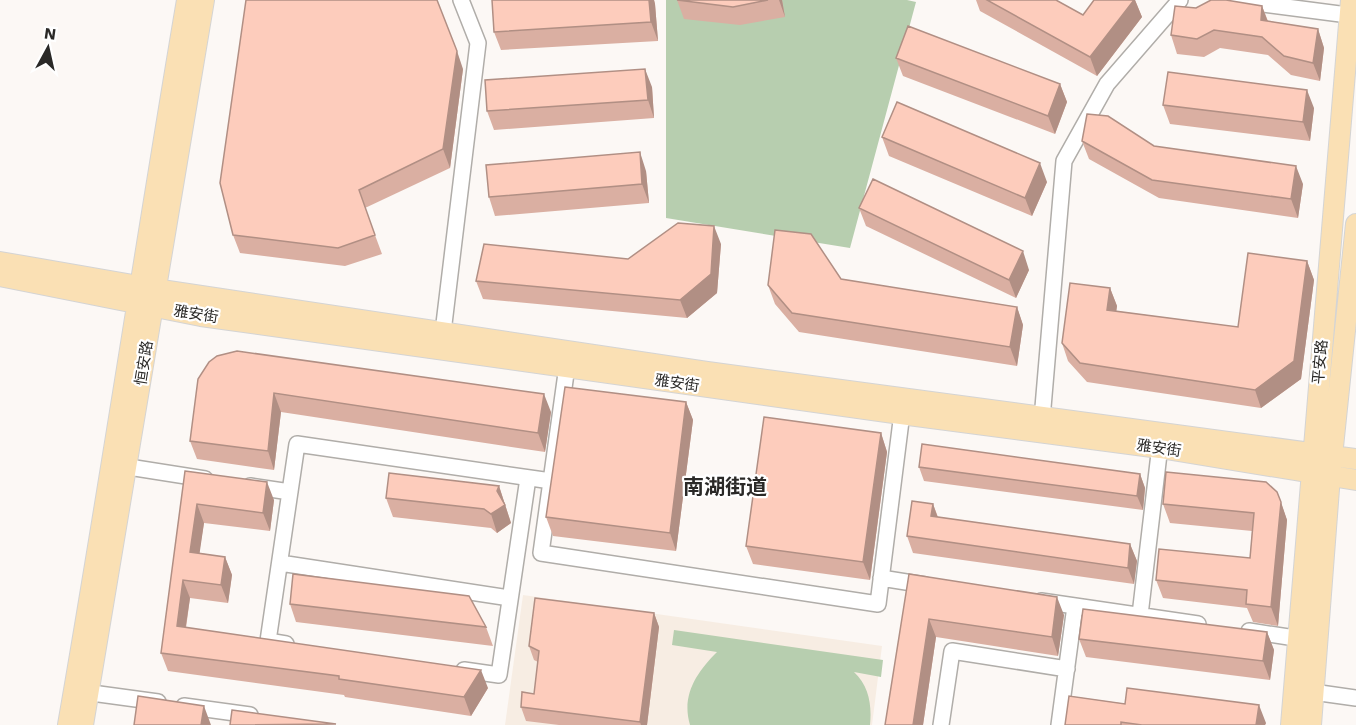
<svg xmlns="http://www.w3.org/2000/svg" width="1356" height="725" font-family="'Work Sans','Noto Sans SC',sans-serif">
  <style>
    .built { fill: #f7ede3 }
    .green { fill: #b7ceaf }
    .lines { fill: none; stroke-linecap: round; stroke-linejoin: round }
    .minor-casing { stroke: #b0ada9; stroke-width: 18 }
    .major-casing { stroke: #d4d4d4; stroke-width: 22 }
    .minor { stroke: #fff; stroke-width: 15 }
    .major { stroke: #fae0b4; stroke-width: 20 }
    .wall { fill: #daafa2 }
    .shaded-wall { fill: #b18f84 }
    .building { fill: #fdccbc; stroke: #b18f84; stroke-width: 1.5 }
    .labels { text-anchor: middle; dominant-baseline: central; stroke-width: 4.5; stroke-linejoin: round; paint-order: stroke }
    .street-label { font-size: 15px; fill: #2a2927; stroke: #fff }
    .district-label { font-size: 21px; font-weight: bold; fill: #2a2927; stroke: #fff }
  </style>
  <rect width="100%" height="100%" fill="#fcf8f5"/>
  <path class="built" d="M523,595l359,51 -10,79h-367z"/>
  <path class="green" d="M666,0h241l9,2 -66,246 -184,-30z
    M674,630l209,30 -2,17 -27,-5c15,14 18,33 16,53h-180c-9,-30 7,-53 27,-73l-45,-7z"/>
  <g class="lines">
    <g class="minor-casing">
      <path id="minor" d="M1232,0l124,16
        M443,332l35,-289 -17,-43
        M568,359l-27,194 337,51 25,-199
        M1042,419l22,-258 43,-77 73,-84
        M116,465l89,14
        M250,486l40,6
        M280,563l230,35
        M881,578l44,7
        M1041,601l157,23
        M1140,615l21,-178
        M1249,631l59,9
        M286,644l-18,-3 29,-197 254,37
        M464,670l35,5 29,-197
        M77,691l81,11
        M1313,692l43,6
        M184,706l66,9
        M941,725l11,-74 115,18
        M1059,725l16,-119"/>
    </g>
    <g class="major-casing">
      <path id="major" d="M0,262l156,27 551,83 649,87
        M0,276l201,40 700,98 259,34 196,32
        M68,725c42,-241 78,-483 119,-725
        M83,725l121,-725
        M1291,725l60,-725
        M1311,725l19,-249 26,-252"/>
    </g>
    <use href="#minor" class="minor"/>
    <use href="#major" class="major"/>
  </g>
  <path class="wall" d="M492,0h162l1,4 3,37 -157,9 -7,-18z
    M677,0h105l3,17 -45,8 -56,-6z
    M976,0h80l27,15 11,-15h41l7,17 -45,59 -117,-65z
    M1262,6l6,15 50,8 6,19 -4,33 -29,-6 -23,-20 -48,-7 -16,9 -27,-3 -6,-19 25,-27z
    M896,58l164,26 7,18 -12,32 -152,-58z
    M463,69l-13,99 -85,40 17,46 -37,12 -105,-13 -7,-18z
    M652,87l2,31 -160,12 -7,-19z
    M1163,105l151,3 -4,33 -140,-17z
    M882,137l165,45 -15,34 -143,-60z
    M1082,141l72,5 149,38 -5,34 -139,-20 -70,-39z
    M646,171l3,32 -154,13 -6,-19z
    M859,208l170,62 -13,28 -150,-72z
    M721,244l-4,49 -30,25 -204,-19 -7,-18 152,-22z
    M1307,261l7,19 -13,99 -40,29 -174,-26 -19,-21 -6,-18 48,-55 7,18 -1,5 122,16z
    M841,279l176,28 6,18 -6,41 -218,-34 -24,-28 -7,-19z
    M217,356l334,56 -6,40 -264,-40 -7,58 -77,-11 -7,-18z
    M686,402l7,18 -17,131 -123,-15 -7,-19z
    M881,433l6,19 -17,128 -117,-16 -7,-18z
    M919,467l221,7 5,14 -2,22 -219,-29z
    M185,471l89,29 -4,31 -66,-8 -5,30 26,4 7,18 -4,28 -38,-5 -4,30 302,60 -17,28 -126,-19 -1,-2 -176,-24 -7,-18z
    M499,486l12,37 -14,10 -6,-5 -98,-11 -7,-19z
    M1277,492l10,28 -9,106 -25,-4 -6,-14 -84,-10 -7,-18 94,-22 2,-27 -82,-8 -7,-19z
    M933,504l5,13 192,27 7,17 -3,23 -221,-31 -6,-17z
    M909,574l155,41 -6,41 -122,-19 -13,88h-38z
    M290,604l196,23 7,19 -197,-24z
    M654,613l5,14 -12,98h-88l-33,-4 -5,-14 13,-13 4,-32 -4,-2 -5,-14z
    M1267,632l7,18 -4,30 -184,-23 -7,-18z
    M1069,696l197,27 -1,2h-200z"/>
  <path class="shaded-wall" d="M649,0h5l1,4 3,37 -7,-19z
    M779,0h3l3,17z
    M1134,0h1l7,17 -45,59 -7,-19z
    M1262,6l7,19 -8,-5z
    M1318,29l6,19 -4,33 -7,-18z
    M457,51l6,18 -13,99 -7,-19z
    M645,69l7,18 2,31 -6,-18z
    M1060,84l7,18 -12,32 -7,-18z
    M1307,90l7,18 -4,33 -7,-19z
    M640,152l6,19 3,32 -7,-19z
    M1040,163l7,19 -15,34 -7,-18z
    M1296,166l7,18 -5,34 -7,-19z
    M714,226l7,18 -4,49 -30,25 -7,-18z
    M1023,251l6,19 -13,28 -7,-18z
    M1307,261l7,19 -13,99 -40,29 -6,-18z
    M1110,288l7,18 -3,23 -7,-19z
    M1017,307l6,18 -6,41 -7,-19z
    M274,393l7,19 -7,58 -6,-19z
    M544,394l7,18 -6,40 -7,-19z
    M686,402l7,18 -17,131 -6,-18z
    M881,433l6,19 -17,128 -7,-18z
    M1140,474l5,14 -2,22 -6,-14z
    M267,482l7,18 -4,31 -7,-18z
    M499,486l12,37 -14,10 -6,-19z
    M1281,502l6,18 -9,106 -7,-19z
    M197,504l7,19 -7,48 -7,-19z
    M933,504l6,17 -8,-5z
    M1130,544l7,17 -3,23 -6,-16z
    M225,557l7,18 -4,28 -7,-18z
    M183,580l7,18 -7,47 -6,-19z
    M1057,597l7,18 -6,41 -6,-19z
    M654,613l5,14 -12,98h-6l-1,-3z
    M929,619l7,18 -13,88h-10z
    M1267,632l7,18 -4,30 -7,-19z
    M481,670l7,18 -17,28 -7,-19z
    M1259,705l7,18 -1,2h-9z
    M204,706l7,19h-10z"/>
  <path class="building" d="M246,0h191l20,51 -14,98 -84,41 16,45 -37,13 -105,-13 -13,-52z
    M492,0h157l2,22 -157,10z
    M677,0h91l-35,7z
    M987,0h69l27,15 11,-15h40l-44,57z
    M1211,0h15l36,6 -1,14 57,9 -5,34 -29,-7 -22,-19 -48,-7 -17,9 -26,-4 4,-29 21,2z
    M908,26l152,58 -12,32 -152,-58z
    M645,69l3,31 -161,11 -2,-31z
    M1168,72l139,18 -4,32 -140,-17z
    M897,102l143,61 -15,35 -143,-61z
    M1087,114l21,2 46,30 142,20 -5,33 -139,-19 -70,-39z
    M640,152l2,32 -153,13 -3,-32z
    M873,179l150,72 -14,29 -150,-72z
    M678,223l36,3 -3,48 -31,26 -204,-19 8,-37 144,15z
    M775,230l36,4 30,45 176,28 -7,40 -218,-34 -24,-28z
    M1248,253l59,8 -13,100 -39,29 -175,-27 -18,-20 8,-60 40,5 -3,22 131,17z
    M237,351l307,43 -6,39 -264,-40 -6,58 -78,-10 8,-62 11,-17 8,-6z
    M565,387l121,15 -16,131 -124,-16z
    M764,417l117,16 -18,129 -117,-16z
    M922,444l218,30 -3,22 -218,-29z
    M185,471l82,11 -4,31 -66,-9 -7,48 35,5 -4,28 -38,-5 -6,46 304,44 -17,27 -125,-18v-3l-178,-23z
    M1166,472l100,10 11,10 4,10 -10,105 -25,-3 1,-14 -91,-10 3,-31 91,9 4,-45 -91,-9z
    M389,473l110,13 -2,5 8,14 -14,9 -7,-5 -98,-11z
    M912,501l21,3 -2,12 199,28 -2,24 -221,-32z
    M293,574l176,22 17,31 -196,-23z
    M909,574l148,23 -5,40 -123,-18 -16,106h-28z
    M535,598l119,15 -14,109 -119,-15 1,-15 12,2 5,-43 -10,-5z
    M1083,609l184,23 -4,29 -184,-22z
    M1127,688l132,17 -3,20h-114l-21,-3v3h-56l4,-29 56,8z
    M138,696l66,10 -3,19h-67z
    M232,710l104,14 -106,1z"/>
  <g class="labels">
    <g class="street-label">
      <text transform="translate(196 314) rotate(9)">雅安街</text>
      <text transform="translate(1320 362) rotate(-85)">平安路</text>
      <text transform="translate(144 363) rotate(-81)">恒安路</text>
      <text transform="translate(677 383) rotate(8)">雅安街</text>
      <text transform="translate(1159 448) rotate(8)">雅安街</text>
    </g>
    <g class="district-label">
      <text x="725" y="486">南湖街道</text>
    </g>
  </g>
  <g transform="translate(48 48) rotate(8)" stroke="#ffffff" stroke-width="4.5" paint-order="stroke">
  <path d="M0-4.5L10 22L0 15L-10 22Z" fill="#2a2927"/>
  <text y="-9" font-size="16" font-weight="bold" text-anchor="middle" fill="#2a2927">N</text>
  </g>
</svg>
